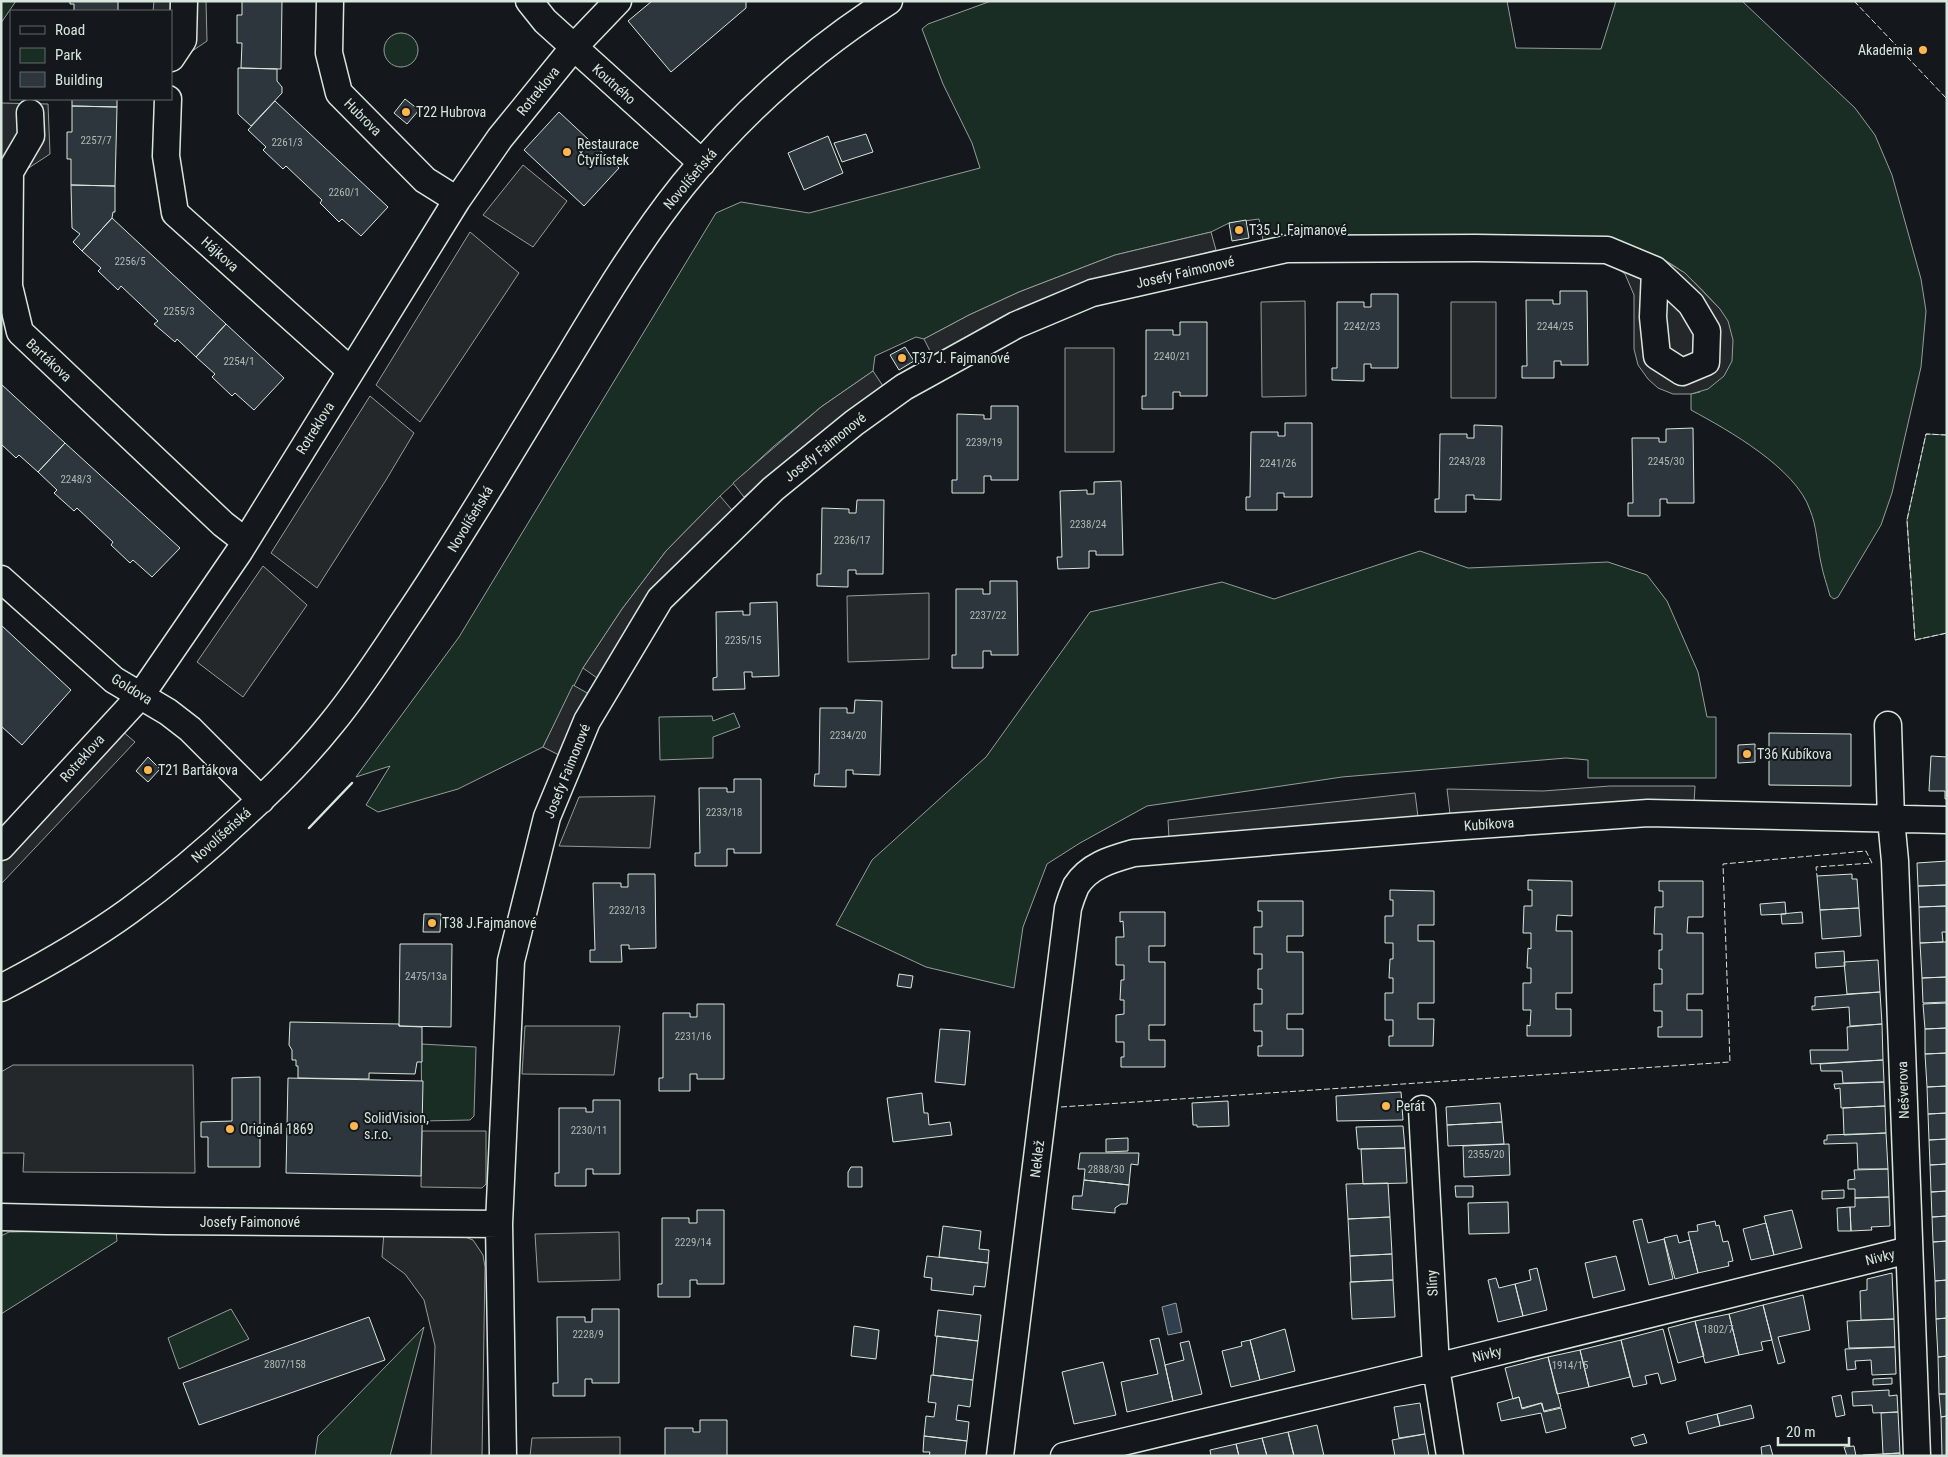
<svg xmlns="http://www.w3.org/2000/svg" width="1948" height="1457" font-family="'Roboto Condensed',sans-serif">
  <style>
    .green { fill: #1a2d24; stroke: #939e99 }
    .parking { fill: #24282b; stroke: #939e99 }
    .water { fill: #2f3f4d; stroke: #939e99 }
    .building { fill: #2c363c; stroke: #d8e6dc }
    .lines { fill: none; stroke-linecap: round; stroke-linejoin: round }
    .minor-casing { stroke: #d8e6dc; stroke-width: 29 }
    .minor { stroke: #14181c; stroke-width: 26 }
    .fence { stroke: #d8e6dc; stroke-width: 1; stroke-dasharray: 6 2.5; stroke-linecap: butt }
    .wall { stroke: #d8e6dc; stroke-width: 2.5 }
    .poi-dot { fill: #ffb74d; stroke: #14181c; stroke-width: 2 }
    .labels { text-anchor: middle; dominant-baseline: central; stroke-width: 4; stroke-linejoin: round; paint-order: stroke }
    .number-label { font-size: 11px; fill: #adbab4 }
    .poi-label { font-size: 14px; fill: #d8e6dc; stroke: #14181c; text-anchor: start }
    .street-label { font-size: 14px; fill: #d8e6dc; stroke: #14181c }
  </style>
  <rect width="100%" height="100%" fill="#14181c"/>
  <path class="green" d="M1,1h15l-15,22z
    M991,1h516l9,47 85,1 15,-48h126l113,107 20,27 17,40 29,104 5,32 -5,56 -29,126 -11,32 -43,72 -4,2 -4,-3c-3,-11 -7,-22 -9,-33 -4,-18 -4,-36 -11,-53 -14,-42 -82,-80 -119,-100v-16l9,-2 20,-83c-11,-11 -22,-25 -35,-35 -22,-19 -50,-27 -77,-35l-259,-4 -86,5 -4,-21 -30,4 -18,9 -96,23 -96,37 -50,23 -45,24 -8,-2 -41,19 -2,15 -52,36 -47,39 -54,50 -54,55 -44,58 -39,59 -40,79 -85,42 -80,23 -12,-7 24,-39 -34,11 103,-140 257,-424 25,-11 68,11 171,-45 -8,-25 -29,-59 -21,-55 6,-5z
    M384 50a17 17 0 1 1 34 0a17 17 0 1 1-34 0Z
    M1926,434l21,1v198l-32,7 -8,-120z
    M1420,551l48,17 140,-6 39,13 20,26 31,71 9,45h9v61h-128v-18l-22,-2 -224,19 -195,29 -67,37 -33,21 -24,63 -9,61 -88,-21 -90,-42 36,-65 114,-103 104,-145 132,-30 52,17z
    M734,713l6,14 -27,10v21l-53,2 -1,-43 53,-1 1,5z
    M421,1044l55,3 -2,69 -4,4 -48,1z
    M116,1230l1,11 -116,73v-78l8,-4z
    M231,1309l18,30 -70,30 -11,-31z
    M424,1327l-34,129h-75l3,-20z"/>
  <path class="parking" d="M154,1h52l1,40 -28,19 -8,-49h-18z
    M1,103l47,1 2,50 -29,19h-20z
    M523,165l44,36 -34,46 -50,-32z
    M470,232l49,41 -99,149 -44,-37z
    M1211,232l5,18 -126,35 -115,50 -43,20 -8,-16 45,-24 50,-23 96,-37z
    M1638,248l19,8 28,17 35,36 8,12 5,19 -1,21 -8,15 -16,13 -17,5h-18l-15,-6 -10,-9 -10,-14 -4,-16v-54l-9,-21 -7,-5z
    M1305,301l1,95 -44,1 -1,-95z
    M1451,302h45v96h-45z
    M1065,348h49v104h-49z
    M873,371l10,15 -90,69 -49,42 -11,-14 88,-76z
    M370,396l44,37 -28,47 -69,108 -46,-35z
    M720,496l12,14 -49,53 -86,115 -14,-10 39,-59 44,-58z
    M263,566l44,39 -64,92 -46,-35z
    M929,593v66l-81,3 -1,-66z
    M573,685l16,9 -30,61 -16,-8z
    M121,730l14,12 -134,142v-28z
    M1610,786h85l-1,18 -63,-1 -181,11 -3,-25 96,2z
    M1415,793l3,24 -249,21 -1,-18z
    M655,796l-5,52 -91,-2 20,-49z
    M525,1026h95l-6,49 -92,-1z
    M13,1065h180l2,108 -172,-1 1,-19h-23v-81z
    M422,1131h64v53l-4,4 -61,-1z
    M384,1232h68l21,8 10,15 2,12 -3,189h-51l4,-110 -11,-46 -19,-26 -23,-17z
    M619,1232l1,48 -82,2 -3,-48z
    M620,1437v19h-90l2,-18z"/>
  <path class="water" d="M1176,1303l6,29 -14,3 -6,-28z"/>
  <path class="building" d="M70,1h48v10h-44v-7h-4z
    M242,1h40l-1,68 -40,-1 1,-25h-5v-28h5z
    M652,1h94v7l-75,64 -43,-51z
    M238,68l39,1v12l5,6v6l-31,33 -13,-12z
    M72,99h45v8l-45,-1z
    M405,99l14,11 -12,14 -13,-11z
    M275,101l113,106 -27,29 -19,-17 -3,3 -19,-19 2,-3 -36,-34 -3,3 -20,-19 3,-3 -18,-17z
    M72,106l45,1 -2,79 -44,-1v-26h-4v-27h5z
    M559,112l60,56 -35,38 -60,-56z
    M866,134l7,18 -31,10 -8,-19z
    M828,136l15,37 -39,17 -16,-37z
    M71,185l44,1v26h-2l-1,6 -30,33 -9,-9 7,-8 -8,-6z
    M112,218l114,106 -30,33 -19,-18 -2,3 -21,-18 4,-3 -37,-35 -3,4 -20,-19 3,-3 -19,-17z
    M1246,220l3,18 -17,3 -3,-18z
    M1560,291h27l1,74h-27v-4h-7v17h-32v-12h5l-1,-66h27v4h7z
    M1371,294h27v74h-27v-4h-7v17l-32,-1v-12h5v-66h27v5h7z
    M1180,322h27v74h-27v-4h-7v17h-31v-13h4v-66h27v5h7z
    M226,324l58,54 -30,32 -19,-17 -3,3 -20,-19 3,-3 -19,-17z
    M905,347l9,14 -15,9 -9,-15z
    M1,384l64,59 -27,29 -19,-17 -3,3 -15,-14z
    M991,406h27v74h-27v-4h-7v17h-32v-13h5v-66l27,1v4h7z
    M1285,423h27v74h-28v-4h-7v17h-31v-13h4l1,-65h27v4h7z
    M1474,425l28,1 -1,74 -27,-1v-4h-8v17h-31v-13h4l1,-65h27v4h7z
    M1693,428l1,75h-27v-4h-7v17h-32v-13h5l-1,-65h27v4h7v-13z
    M65,443l115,105 -28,29 -19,-17 -3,3 -19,-18 2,-3 -36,-34 -3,3 -20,-18 3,-3 -19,-18z
    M1121,481l2,74h-27v-4h-7v17l-31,1 -1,-12h5l-2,-66 27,-1v4h7v-12z
    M857,500h27l-1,74h-27v-4h-8v17l-31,-1v-12h4l1,-66 27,1v4h7z
    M990,581h27l1,74h-27v-4h-8v17h-31v-13h4v-66h27v5h7z
    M777,602l2,74 -27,1v-5h-8l1,17 -32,1v-12l4,-1 -1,-65 27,-1v4h7v-12z
    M1,625l70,65 -49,55 -21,-19z
    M855,700l27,1 -2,74 -27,-1v-4h-7v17l-32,-1 1,-12h4l1,-66h27v5h7z
    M1769,733l82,1v52l-82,-1z
    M1755,744v18l-17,1v-18z
    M1931,756l16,1v42h-2v-8h-16z
    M148,757l12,12 -12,13 -12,-11z
    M734,779h27v74h-27v-4h-7v17h-32v-13h5l-1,-65h28v4h7z
    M1947,861v24l-29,1 -1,-23z
    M628,874h27l1,74 -27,1v-4h-8l1,17h-32v-12h5l-2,-67h28v4h7z
    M1852,874v5h5l2,29 -39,2 -3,-34z
    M1528,880l44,1v35l-15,-1 -1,16h16v62h-16v16h15v27h-44v-11l3,1 1,-16h-8v-27h8v-15h-4l1,-20 3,1v-16h-8l1,-27h8v-16h-4z
    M1659,881h44v36h-15l-1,16h16v61h-16v16h15v27h-44v-10h4v-16h-8v-27h8v-15h-3v-19h3v-16h-8l1,-27h8v-16h-4z
    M1947,885v21l-28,1 -1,-21z
    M1390,890l44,1v34h-16v16h16v62h-16v16h16l-1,27h-44v-10h4v-16h-8v-27h8v-15h-4l1,-19h3v-16h-8v-27h8v-16h-3z
    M1258,901h45v35h-16v16h16v62h-16v15h16v27h-45v-10h4v-15h-8v-27h8v-15h-4v-20h4v-15h-8v-27h8v-16h-4z
    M1785,902l1,12 -25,1 -1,-11z
    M1947,906v26h-5l1,10 -23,1 -1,-36z
    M1859,908l2,28 -39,3 -2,-29z
    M1120,912h45v34h-16v16h16v63h-16v15h16v27h-44v-10h3v-15h-8v-27l8,-1v-14h-4l1,-20h3v-15h-8v-28h8l-1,-16 -3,1z
    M1802,912l1,11 -21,1 -1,-10z
    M424,914h17l-1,18h-17z
    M1943,942h4v35l-25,1 -2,-35z
    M400,944h52l-1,83 -52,-1z
    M1844,951l1,15 -29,2 -1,-15z
    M1878,960l2,32 -33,2 -3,-32z
    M899,974l14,2 -2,12 -14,-2z
    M1947,977v25l-24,1 -1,-25z
    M1880,992l2,32 -32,2 -1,-19 -37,3v-4h3v-9z
    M1947,1003v25l-22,1 -2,-25z
    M697,1004h27v75h-27v-5h-7v17h-31v-13h4v-65h27v4h7z
    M290,1022l109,2v2l23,1v35h-5l-2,12 -46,-1v6l-71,-1v-12h-2v-6h-4v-10l-3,-5z
    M1882,1024l1,36 -72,4 -1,-14h38l-1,-23z
    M1947,1028v25l-22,1v-25z
    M940,1029l30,2 -5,54 -30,-3z
    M1947,1053v33l-20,1 -2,-33z
    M1883,1060l1,22 -41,1 -1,-12h-21l-1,-7z
    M260,1077v90h-52v-30h-7v-15l31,-1v-43z
    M288,1078l135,3 -2,95 -135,-3z
    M1884,1082l1,24 -44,2 -1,-20 -5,1 -1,-5z
    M1947,1086v27l-19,1 -1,-27z
    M1401,1092l2,28 -66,1 -1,-25z
    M922,1093l2,20h4l1,12 21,-3 2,13 -59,7 -6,-44z
    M593,1100h27v74h-27v-5h-7v17h-31v-13h4v-65h27v4h7z
    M1228,1101l1,25 -32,1v-2h-4l-1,-22z
    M1500,1103l2,19 -55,3 -1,-18z
    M1885,1106l1,27 -42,2 -1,-27z
    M1947,1113v26l-18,1 -1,-26z
    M1502,1122l2,22 -56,2 -1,-21z
    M1403,1126l2,22 -47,1 -2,-22z
    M1886,1133l2,36h-30l-1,-26 -33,1v-4h3v-5z
    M1128,1138v13l-22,1v-13z
    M1947,1139v25l-17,1 -1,-25z
    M1509,1144l1,31 -46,2 -1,-31z
    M1405,1148l2,35 -44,1 -2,-35z
    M1080,1153h59l-1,12 -7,-1 -2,21 -45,-5 1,-11h-7z
    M1947,1164v27l-16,1 -1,-27z
    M851,1167h11v20h-14v-15z
    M1888,1169l1,28 -34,1v-9h-7v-9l7,-1 -1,-9z
    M1084,1180l45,5 -2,19h-6l-6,4v5l-43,-4 1,-13h9z
    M1388,1183l2,34 -42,2 -2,-35z
    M1455,1186h18v11h-17z
    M1844,1190v8l-22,1v-8z
    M1947,1191v25l-15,1 -1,-25z
    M1889,1197l1,29 -19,1 1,3 -21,1 -1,-24h5v-9z
    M1508,1202l1,31 -40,1 -1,-31z
    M1850,1207l1,24h-13l-1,-23z
    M697,1210h27v74h-27v-4h-7v17h-32v-13h4v-66h27v5h8z
    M1792,1210l10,38 -28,7 -10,-39z
    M1947,1216v25l-14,1 -1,-25z
    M1390,1217l2,37 -42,2 -2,-37z
    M1642,1219l6,24 16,-4 9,40 -24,6 -16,-64z
    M1715,1221l1,5 3,-1 4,17 5,-1 5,20 -5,1 1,4 -31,7 -10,-41 10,-1 -1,-6z
    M1766,1223l8,32 -23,5 -8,-31z
    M943,1226l38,5 -2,18 10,1 -1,13 -49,-6z
    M1677,1235l2,8 11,-3 8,33 -23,6 -11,-41z
    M1947,1241v39l-12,1 -2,-39z
    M1392,1254l1,26 -42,2 -1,-26z
    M927,1256l61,7 -3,24 -11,-1 -1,9 -42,-5 1,-12 -8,-1z
    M1616,1256l9,34 -32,8 -8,-35z
    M1537,1268l10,42 -24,6 -8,-32 16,-4 -2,-10z
    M1892,1273l2,46 -33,1 -1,-29 7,-1v-11z
    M1496,1278l3,10 16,-4 8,32 -25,6 -10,-42z
    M1393,1280l2,37 -43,2 -2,-37z
    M1947,1280v38l-11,1 -1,-38z
    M1803,1295l7,35 -32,7 7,25 -7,2 -15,-59z
    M1763,1305l9,35 -11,2 2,8 -24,5 -10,-41z
    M592,1309h27v74h-27v-4h-7v17h-32v-13h5l-1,-66h28v5h7z
    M938,1310l43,5 -3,26 -43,-5z
    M1729,1314l10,41 -34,8 -10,-42z
    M369,1317l16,43 -186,65 -16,-42z
    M1947,1318v38l-9,1 -2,-38z
    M1894,1319l1,28 -46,1 -2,-27z
    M1695,1321l9,35 -26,7 -10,-35z
    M854,1326l25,4 -3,29 -25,-3z
    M1285,1329l10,42 -35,9 -10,-40z
    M1663,1329l13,51 -15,4 -3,-11 -13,3 2,8 -14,3 -12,-47z
    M937,1336l41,5 -5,39 -40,-5z
    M1159,1338l14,63 -46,11 -6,-30 37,-8 -8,-34z
    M1250,1340l10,40 -29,7 -9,-36 20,-5 -1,-4z
    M1621,1340l9,37 -41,10 -9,-37z
    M1189,1341l13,53 -29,7 -8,-36 19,-5 -4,-17z
    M1895,1347l1,27 -24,1 -1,-15 -16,1 1,8 -9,1 -2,-21z
    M1580,1350l9,37 -32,7 -9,-37z
    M1947,1356v38h-8l-1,-37z
    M1548,1357l13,50 -17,4 -3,-8 -19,5 -3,-11 -6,2 -8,-31z
    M1103,1362l13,53 -42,9 -12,-52z
    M931,1375l42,5 -3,27 -12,-2 -2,15 13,2 -2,19 -43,-5 2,-20 8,1 2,-14 -8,-1z
    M1892,1378v6l-19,1v-6z
    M1889,1390v6l8,-1 1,17 -25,1 -1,-8 -19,1 -1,-14z
    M1939,1394h8v22l-6,1z
    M1841,1395l4,20 -9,2 -4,-20z
    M1519,1397l3,12 20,-6 2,9 17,-4 5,20 -20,5 -5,-20 -40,8 -4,-18z
    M1420,1403l5,31 -26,4 -5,-31z
    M1751,1405l3,13 -34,8 -3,-12z
    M1898,1412l2,41 -17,1 -2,-41z
    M1717,1414l3,12 -31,8 -3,-12z
    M1947,1416v40h-5l-1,-39z
    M700,1420h27v36h-62v-28h28v4h7z
    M1317,1425l7,31h-30l-6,-24z
    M1288,1432l6,24h-27l-5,-18z
    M1425,1434l4,22h-34l-3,-16z
    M1644,1434l3,9 -13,3 -3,-8z
    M924,1436l43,5 -2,15h-36l1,-4h-7z
    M1262,1438l5,18h-28l-3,-12z
    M1236,1444l3,12h-28l-1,-6z
    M1770,1445l3,11h-11l-1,-9z
    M1854,1446l2,10h-9l-3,-9z
    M1900,1453v3h-37v-1z"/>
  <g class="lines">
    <g class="minor-casing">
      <path id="minor" d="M330,1l-1,52 10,40 86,87 32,20
        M529,1l16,20 157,142
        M171,58l12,-18 1,-39
        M168,99l-2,57 9,57 176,158
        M30,113l1,23 -21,36 -1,114 11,46 203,192 22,17
        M1,579l113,101 54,32 22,17 71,71
        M1888,725l3,94 4,42 22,595
        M1,847l140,-152 98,-143 218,-352 43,-62 74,-91 44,-46
        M1,988c44,-23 88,-48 128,-77 40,-29 78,-61 114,-95 32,-29 62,-59 89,-93 27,-33 50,-69 74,-105 57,-84 108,-172 161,-258 36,-60 72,-120 116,-175 58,-72 128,-134 206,-184
        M1422,1109l14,258 14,89
        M1,1217l165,4 333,3
        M503,1456l-4,-232 12,-263 36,-144 40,-96 73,-122 113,-110 81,-66 50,-36 112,-62 76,-32 194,-44 190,-1 131,2 48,20 36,34 16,27 -1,31 -24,10 -25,-16 -4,-39 2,-47
        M1000,1456l68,-548c2,-7 5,-15 8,-22 13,-21 37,-27 58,-33l316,-26 198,-14 299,7
        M1064,1456l372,-89 473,-117"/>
    </g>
    <use href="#minor" class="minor"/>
    <path class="fence" d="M1854,1l93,98
      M1947,435l-21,-1 -19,86 8,120 32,-7
      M1061,1107l669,-45 -7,-198 143,-13 6,12 -56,4 1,9"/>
    <path class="wall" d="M309,828l43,-45"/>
  </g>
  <g class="poi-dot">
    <circle cx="1923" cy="50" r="5"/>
    <circle cx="406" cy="112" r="5"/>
    <circle cx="567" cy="152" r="5"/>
    <circle cx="1239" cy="230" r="5"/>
    <circle cx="902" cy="358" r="5"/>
    <circle cx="1747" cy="754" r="5"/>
    <circle cx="148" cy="770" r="5"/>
    <circle cx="432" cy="923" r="5"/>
    <circle cx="1386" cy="1106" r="5"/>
    <circle cx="354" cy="1126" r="5"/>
    <circle cx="230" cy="1129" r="5"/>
  </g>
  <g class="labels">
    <g class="number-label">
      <text x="96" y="140">2257/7</text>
      <text x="287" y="142">2261/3</text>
      <text x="344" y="192">2260/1</text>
      <text x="130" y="261">2256/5</text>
      <text x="179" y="311">2255/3</text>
      <text x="1362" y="326">2242/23</text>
      <text x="1555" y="326">2244/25</text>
      <text x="1172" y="356">2240/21</text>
      <text x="239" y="361">2254/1</text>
      <text x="984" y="442">2239/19</text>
      <text x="1467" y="461">2243/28</text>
      <text x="1666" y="461">2245/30</text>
      <text x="1278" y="463">2241/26</text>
      <text x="76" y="479">2248/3</text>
      <text x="1088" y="524">2238/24</text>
      <text x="852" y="540">2236/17</text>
      <text x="988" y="615">2237/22</text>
      <text x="743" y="640">2235/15</text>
      <text x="848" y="735">2234/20</text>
      <text x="724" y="812">2233/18</text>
      <text x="627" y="910">2232/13</text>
      <text x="426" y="976">2475/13a</text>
      <text x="693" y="1036">2231/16</text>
      <text x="589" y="1130">2230/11</text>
      <text x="1486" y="1154">2355/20</text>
      <text x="1106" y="1169">2888/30</text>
      <text x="693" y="1242">2229/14</text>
      <text x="1718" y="1329">1802/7</text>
      <text x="588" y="1334">2228/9</text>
      <text x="285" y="1364">2807/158</text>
      <text x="1570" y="1365">1914/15</text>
    </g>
    <g class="poi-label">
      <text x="1913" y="50" text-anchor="end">Akademia</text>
      <text x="416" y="112">T22 Hubrova</text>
      <text x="577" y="144">Restaurace<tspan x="577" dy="16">Čtyřlístek</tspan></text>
      <text x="1249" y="230">T35 J. Fajmanové</text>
      <text x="912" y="358">T37 J. Fajmanové</text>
      <text x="1757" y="754">T36 Kubíkova</text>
      <text x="158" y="770">T21 Bartákova</text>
      <text x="442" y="923">T38 J.Fajmanové</text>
      <text x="1396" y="1106">Perát</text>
      <text x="364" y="1118">SolidVision,<tspan x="364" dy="16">s.r.o.</tspan></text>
      <text x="240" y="1129">Originál 1869</text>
    </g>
    <g class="street-label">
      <text transform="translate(614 84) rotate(42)">Koutného</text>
      <text transform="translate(538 91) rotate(-51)">Rotreklova</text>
      <text transform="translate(363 117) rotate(45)">Hubrova</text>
      <text transform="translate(690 179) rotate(-50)">Novolíšeňská</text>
      <text transform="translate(220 254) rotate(42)">Hájkova</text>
      <text transform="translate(1185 272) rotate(-13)">Josefy Faimonové</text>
      <text transform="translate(49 360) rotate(43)">Bartákova</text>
      <text transform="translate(315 428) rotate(-58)">Rotreklova</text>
      <text transform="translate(825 447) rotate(-39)">Josefy Faimonové</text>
      <text transform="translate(470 519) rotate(-59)">Novolíšeňská</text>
      <text transform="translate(132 689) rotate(32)">Goldova</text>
      <text transform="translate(82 758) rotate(-48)">Rotreklova</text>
      <text transform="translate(567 771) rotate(-68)">Josefy Faimonové</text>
      <text transform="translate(1489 824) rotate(-4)">Kubíkova</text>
      <text transform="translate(221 835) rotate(-42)">Novolíšeňská</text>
      <text transform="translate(1903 1090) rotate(-92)">Nešverova</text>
      <text transform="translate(1037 1159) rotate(-83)">Neklež</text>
      <text x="250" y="1222">Josefy Faimonové</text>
      <text transform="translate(1880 1257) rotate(-14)">Nivky</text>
      <text transform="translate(1432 1283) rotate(-93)">Slíny</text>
      <text transform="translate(1487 1354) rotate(-14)">Nivky</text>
    </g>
  </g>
  <rect width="1948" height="1457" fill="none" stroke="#d8e6dc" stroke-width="5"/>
  <rect x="10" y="10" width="162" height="90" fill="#14181c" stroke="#626a69"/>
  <rect x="20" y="26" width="25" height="8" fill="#14181c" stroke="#626a69"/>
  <text x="55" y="35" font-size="15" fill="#d8e6dc">Road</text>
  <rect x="20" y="48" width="25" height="15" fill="#1a2d24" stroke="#626a69"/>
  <text x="55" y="60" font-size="15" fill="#d8e6dc">Park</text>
  <rect x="20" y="72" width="25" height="15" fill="#2c363c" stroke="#626a69"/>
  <text x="55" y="85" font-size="15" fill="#d8e6dc">Building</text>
  <path d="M1778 1437v8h71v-8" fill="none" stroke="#d8e6dc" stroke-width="2.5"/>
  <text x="1786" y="1437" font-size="15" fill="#d8e6dc" stroke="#14181c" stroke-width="4" paint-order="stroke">20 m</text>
</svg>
